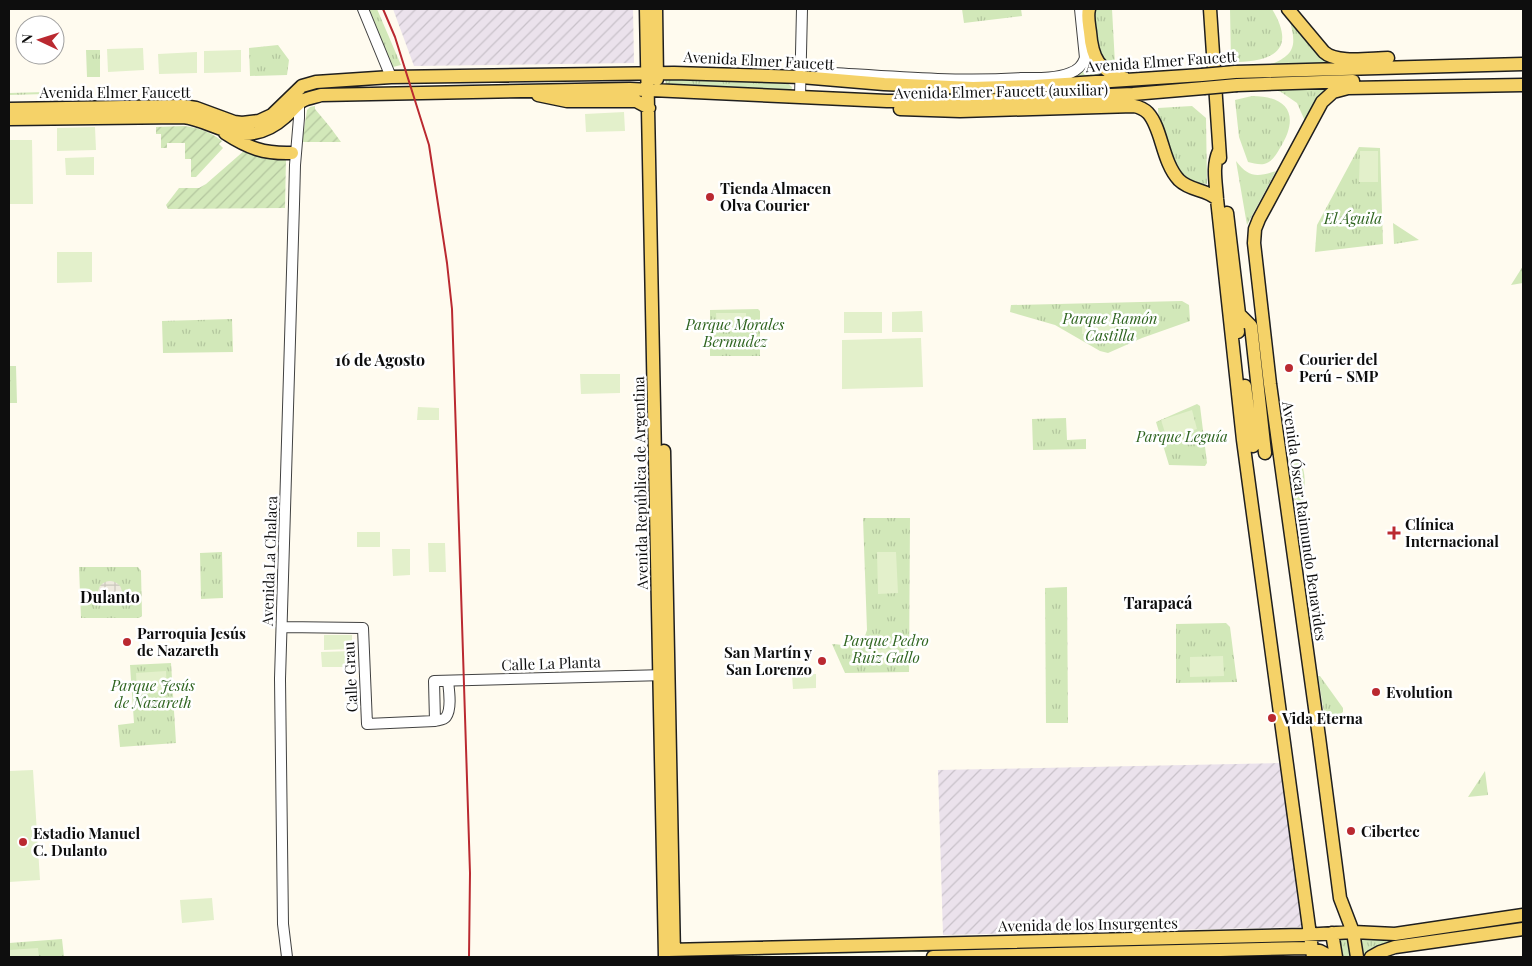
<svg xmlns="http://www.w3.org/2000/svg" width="1532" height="966" font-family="'Playfair Display',serif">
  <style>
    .industrial { fill: url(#industrial-furrows) }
    .grass { fill: url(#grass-tufts) }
    .garden { fill: url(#garden-furrows) }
    .pitch { fill: #e3f0cb }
    .plaza { fill: url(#plaza-grid) }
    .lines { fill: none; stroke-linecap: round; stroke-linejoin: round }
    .minor-casing { stroke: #414141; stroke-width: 12 }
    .major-casing { stroke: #1f1f1f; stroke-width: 15 }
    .minor { stroke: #fff; stroke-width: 10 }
    .major { stroke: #f5d268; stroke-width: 12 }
    .rail { stroke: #ba2930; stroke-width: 2 }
    .major-bridge-casing { stroke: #1f1f1f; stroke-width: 15; stroke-linecap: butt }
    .major-bridge { stroke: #f5d268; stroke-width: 12 }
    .poi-dot { fill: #ba2930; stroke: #fff; stroke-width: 2 }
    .labels { text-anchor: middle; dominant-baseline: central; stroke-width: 5; stroke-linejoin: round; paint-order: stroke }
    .street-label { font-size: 15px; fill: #0e0e0e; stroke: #fff }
    .poi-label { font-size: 15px; font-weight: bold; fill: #0e0e0e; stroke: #fff; text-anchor: start }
    .park-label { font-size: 15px; font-style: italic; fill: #2e641f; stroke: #fff }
    .neighbourhood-label { font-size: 16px; font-weight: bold; fill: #0e0e0e; stroke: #fff }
  </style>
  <defs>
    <pattern id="industrial-furrows" width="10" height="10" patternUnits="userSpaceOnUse" patternTransform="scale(1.25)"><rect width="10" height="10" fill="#ebe2ec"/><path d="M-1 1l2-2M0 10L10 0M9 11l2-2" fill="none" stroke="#c8c1c9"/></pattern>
    <pattern id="grass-tufts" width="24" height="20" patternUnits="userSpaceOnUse" patternTransform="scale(1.25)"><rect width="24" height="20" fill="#d2e8b9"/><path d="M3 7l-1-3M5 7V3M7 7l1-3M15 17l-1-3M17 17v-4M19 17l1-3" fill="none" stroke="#b3c69e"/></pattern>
    <pattern id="garden-furrows" width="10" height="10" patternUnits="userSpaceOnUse" patternTransform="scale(1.25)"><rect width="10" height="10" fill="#d2e8b9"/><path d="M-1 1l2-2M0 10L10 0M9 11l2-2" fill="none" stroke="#b3c69e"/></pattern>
    <pattern id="plaza-grid" width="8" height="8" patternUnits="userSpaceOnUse" patternTransform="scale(1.25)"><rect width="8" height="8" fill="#eeeade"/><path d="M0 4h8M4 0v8" fill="none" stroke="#cbc8bd"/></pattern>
  </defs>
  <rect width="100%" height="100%" fill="#fffbef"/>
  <path class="industrial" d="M393,9h240l1,54 -220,3z
    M1283,763l23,164 -363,8 -5,-165z"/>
  <path class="grass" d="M365,9h12l24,56 -8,2 -7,-7z
    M962,9h59l1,7 -58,7z
    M1093,9h19l3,55 -9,1 -6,-10z
    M1230,9h42c26,43 -1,53 -41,53z
    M1289,18l44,44 -66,4c29,-11 30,-20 22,-48z
    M278,45l11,15 -2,15 -37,1 -1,-28z
    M86,50h14v27h-13z
    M1088,56l20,20 -49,3z
    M665,79l121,3 6,5 -1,5 -125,-6z
    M1268,88h68c-14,8 -24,19 -31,33l-8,-18 -16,-11z
    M83,91v2l-74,2v-2z
    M1252,96c37,0 48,20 28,52 -4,7 -8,14 -16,16 -5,1 -11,-1 -16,-2l-9,-25 -4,-37z
    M1192,106l14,12 1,66c-28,-1 -34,-22 -42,-45 -3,-10 -7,-20 -7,-31z
    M1359,147l21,1 3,96 -68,8 2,-27z
    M1236,161c13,17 21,16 40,10l-29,54z
    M1393,223l26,17 -25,4z
    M1523,266v17l-12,2z
    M1182,301l7,4 1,16 -48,17 -34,15 -8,-2 -45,-26 -45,-13 1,-7z
    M758,309l2,2v45h-50v-46z
    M232,319l1,33 -70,1 -1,-32z
    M9,366h7l1,37h-8z
    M1197,404l3,2 7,57 -2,3 -36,-1 -13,-43z
    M1066,418l1,22 19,-1v10l-53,1 -1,-31z
    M1297,457c15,16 4,51 1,70l-9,-68z
    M863,518h47l-1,154 -64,1 -13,-29c16,1 30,5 35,-14z
    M222,552l1,46 -22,1 -1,-46z
    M79,567h59l3,4 1,45 -3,2h-58z
    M1067,587l1,136h-22l-1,-135z
    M1226,623l4,4 7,55 -61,1v-59z
    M171,663l5,80 -56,4 -2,-22 16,-2 -4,-58z
    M1318,676h2l23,32v4l-17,13z
    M1485,771l3,24 -20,2z
    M1504,922l1,2 -2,3 -15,1 -10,5 -116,22 -2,-20z
    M1337,937h12l2,19 -11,1z
    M1307,938l1,6 -481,10v-5z
    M62,939l2,18h-55v-14z
    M825,950v4l-127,3 1,-4z"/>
  <path class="garden" d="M315,106v3l15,18 11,15h-39l5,-32 3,-3z
    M184,126c15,2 25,5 38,15l-3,3 4,4 -27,29h-5v-18h-6v-16h-18v5h-6v-14h-5v-7z
    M245,150l24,8h17l-1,50 -117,1 -2,-4 13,-17h20l7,-4z"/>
  <path class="pitch" d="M143,48l1,22 -36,2 -1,-23z
    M241,50v22l-37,1v-22z
    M197,52v21l-38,1 -1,-20z
    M624,112l1,19 -39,1 -1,-18z
    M95,127l1,23 -39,1v-23z
    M9,140h23l1,64h-24z
    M1360,151h18v31h-19z
    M94,157v18h-28l-1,-17z
    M57,252h35v30l-35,1z
    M922,311l1,21h-31v-20z
    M844,312h38v21h-38z
    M716,313h30v18l-29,1z
    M1082,314l32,1v19h-32z
    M921,338l2,49 -81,2v-49z
    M580,374h40v19l-39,1z
    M418,407l21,1v12h-22z
    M1192,410l5,19 -30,10 -6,-19z
    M357,532h23v15h-23z
    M428,543h17l1,29h-17z
    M392,549h18v26l-17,1z
    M877,552h19l2,41 -20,1z
    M324,635h28v14l-28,1z
    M898,649v15l-31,1v-15z
    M354,651l1,16h-33l-1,-15z
    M1223,656l1,20 -34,1v-20z
    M166,671l1,21 -30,2 -1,-21z
    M816,674v14l-23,1 -1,-14z
    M33,770l7,110 -31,2v-111z
    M212,898l2,22 -32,3 -2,-23z
    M38,948l1,9h-30v-7z"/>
  <path class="plaza" d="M98 593a12 12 0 1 1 24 0a12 12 0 1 1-24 0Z"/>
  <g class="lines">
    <g class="minor-casing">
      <path id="minor" d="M363,9l28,68
        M819,76l15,-3c63,4 124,9 187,5 16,0 34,1 49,-5 8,-3 12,-7 15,-15l-5,-49
        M800,97l2,-88
        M282,627l81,1 4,96 68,-3c4,-1 9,-1 11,-4 6,-8 3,-27 2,-36
        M435,721l-1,-40 232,-6
        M287,957l-4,-33 -3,-245 14,-475 1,-39 4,-47v-19"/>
    </g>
    <g class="major-casing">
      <path id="major" d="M646,9l19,948
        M656,9l1,70
        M1089,9c-2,7 0,15 1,23 2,26 9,39 34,46
        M1210,9l10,149
        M1288,9l36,43c13,12 47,6 64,6
        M1235,72l288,-8
        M1237,85l116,-4
        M538,95l29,6h69l13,7
        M9,109l174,-3 13,2 38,14 8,1 17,-2 13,-6 30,-29 14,-4 75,-5 283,-4 127,4 83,7 89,4 62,-2 167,-11
        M900,109l60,2 174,-5c5,1 10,3 14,7 14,15 14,49 31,67 11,11 27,9 38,19
        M9,119l174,-2c21,2 39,16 60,17 16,0 31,-7 42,-17 6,-5 11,-12 17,-16 5,-3 13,-4 19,-6l309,-6 257,12h87l159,-7 71,-6
        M225,133c23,15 39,21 67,20
        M1219,151c-7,15 -3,32 -2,48l26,241 70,517
        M1227,213l12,101 -2,7 1,11
        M1239,314l12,12 14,127
        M1245,386l8,60
        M664,451l10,506
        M1332,933l4,24
        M668,950l635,-15 50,-3 42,2 128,-19
        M933,957l373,-9 14,3 11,6
        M1357,957l-4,-25 -13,-34 -21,-161 -49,-353 -16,-141 1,-14 4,-10 63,-117 11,-10 15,-4 175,-3
        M1371,957l9,-5 15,-5 128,-18"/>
    </g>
    <use href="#minor" class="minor"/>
    <use href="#major" class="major"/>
    <path class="rail" d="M383,9l12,28 34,108 18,118 5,46 18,564 -1,84"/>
    <g class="major-bridge-casing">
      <path id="major-bridge" d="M1202,75l33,-3
        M1204,88l33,-3"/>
    </g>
    <use href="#major-bridge" class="major-bridge"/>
  </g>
  <g class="poi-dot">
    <circle cx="710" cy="197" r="5"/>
    <circle cx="1289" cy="368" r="5"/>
    <path d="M1391.5 525.5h5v5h5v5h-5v5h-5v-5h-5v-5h5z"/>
    <circle cx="127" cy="642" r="5"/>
    <circle cx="822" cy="661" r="5"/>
    <circle cx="1376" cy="692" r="5"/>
    <circle cx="1272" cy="718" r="5"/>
    <circle cx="1351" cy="831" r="5"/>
    <circle cx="23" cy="842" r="5"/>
  </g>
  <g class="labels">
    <g class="street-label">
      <text transform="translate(759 60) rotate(3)">Avenida Elmer Faucett</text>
      <text transform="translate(1161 61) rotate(-4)">Avenida Elmer Faucett</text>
      <text transform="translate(1001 91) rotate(-1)">Avenida Elmer Faucett (auxiliar)</text>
      <text x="115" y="92">Avenida Elmer Faucett</text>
      <text transform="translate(640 483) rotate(-91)">Avenida República de Argentina</text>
      <text transform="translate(1305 521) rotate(82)">Avenida Óscar Raimundo Benavides</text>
      <text transform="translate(269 561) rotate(-88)">Avenida La Chalaca</text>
      <text transform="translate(551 663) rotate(-2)">Calle La Planta</text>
      <text transform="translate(350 677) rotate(-93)">Calle Grau</text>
      <text transform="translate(1088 924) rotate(-1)">Avenida de los Insurgentes</text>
    </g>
    <g class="poi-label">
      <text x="720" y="188">Tienda Almacen<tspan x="720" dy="17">Olva Courier</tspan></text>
      <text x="1299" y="359">Courier del<tspan x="1299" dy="17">Perú - SMP</tspan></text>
      <text x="1405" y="524">Clínica<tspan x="1405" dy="17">Internacional</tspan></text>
      <text x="137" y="633">Parroquia Jesús<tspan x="137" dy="17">de Nazareth</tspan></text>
      <text x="812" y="652" text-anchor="end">San Martín y<tspan x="812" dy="17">San Lorenzo</tspan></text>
      <text x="1386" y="692">Evolution</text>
      <text x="1282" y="718">Vida Eterna</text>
      <text x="1361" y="831">Cibertec</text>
      <text x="33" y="833">Estadio Manuel<tspan x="33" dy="17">C. Dulanto</tspan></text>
    </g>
    <g class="park-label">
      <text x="1353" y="218">El Águila</text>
      <text x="1110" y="318">Parque Ramón<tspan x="1110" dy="17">Castilla</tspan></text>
      <text x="735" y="324">Parque Morales<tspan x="735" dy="17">Bermudez</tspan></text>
      <text x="1182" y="436">Parque Leguía</text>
      <text x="886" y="640">Parque Pedro<tspan x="886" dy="17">Ruiz Gallo</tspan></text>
      <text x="153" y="685">Parque Jesús<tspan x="153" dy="17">de Nazareth</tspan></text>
    </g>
    <g class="neighbourhood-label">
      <text x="380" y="359">16 de Agosto</text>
      <text x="110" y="596">Dulanto</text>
      <text x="1158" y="602">Tarapacá</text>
    </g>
  </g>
  <rect width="1532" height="966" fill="none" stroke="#0e0e0e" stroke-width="20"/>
  <g transform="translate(40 40) rotate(274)"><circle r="24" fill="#ffffff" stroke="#9f9f9f"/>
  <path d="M0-4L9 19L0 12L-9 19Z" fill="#ba2930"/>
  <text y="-8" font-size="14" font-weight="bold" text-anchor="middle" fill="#0e0e0e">N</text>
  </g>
</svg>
